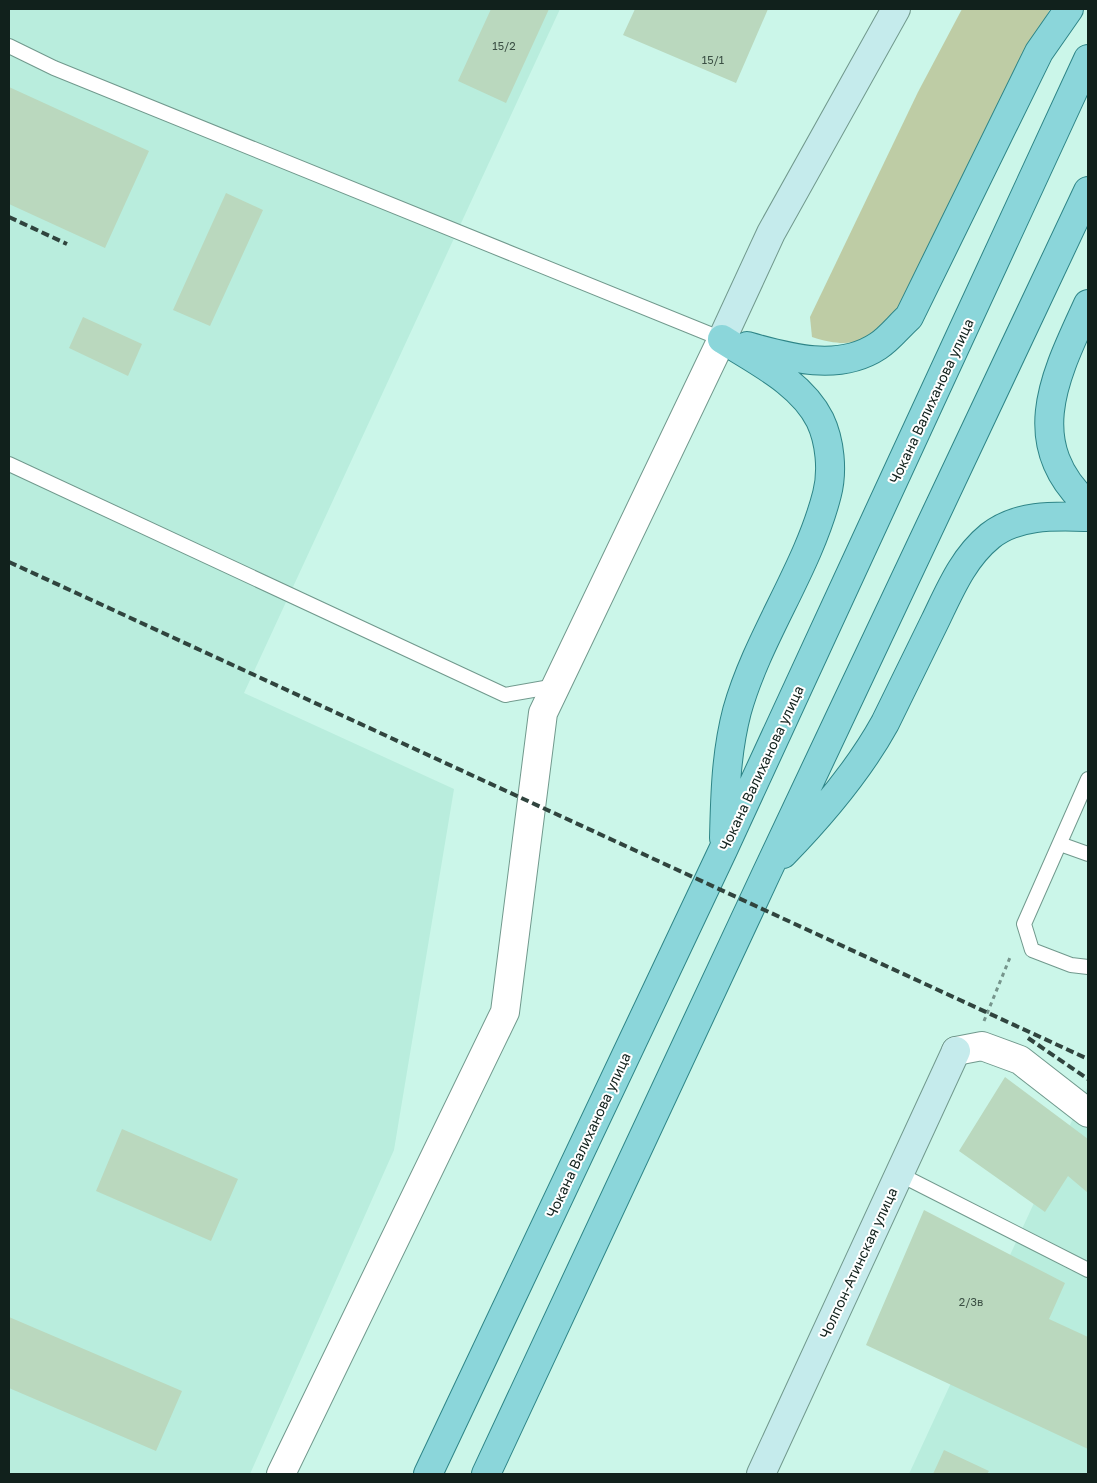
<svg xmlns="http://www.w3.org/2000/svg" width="1097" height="1483" font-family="'Golos Text',sans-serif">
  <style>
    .built { fill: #b9eddd }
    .green { fill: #becca5 }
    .building { fill: #bad8be }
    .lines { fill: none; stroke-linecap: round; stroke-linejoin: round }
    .lane-casing { stroke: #71998d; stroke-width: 16 }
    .street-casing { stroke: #71998d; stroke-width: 30 }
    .secondary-casing { stroke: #71998d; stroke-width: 30 }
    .primary-casing { stroke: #2e8587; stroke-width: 30 }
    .path { stroke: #76958c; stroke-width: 3; stroke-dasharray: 4 4; stroke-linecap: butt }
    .lane { stroke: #fff; stroke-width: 14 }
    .street { stroke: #fff; stroke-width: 28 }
    .secondary { stroke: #c5ebec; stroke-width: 28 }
    .primary { stroke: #8bd6da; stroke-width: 28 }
    .rail { stroke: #30443e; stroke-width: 4; stroke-dasharray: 8 4; stroke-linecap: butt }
    .labels { text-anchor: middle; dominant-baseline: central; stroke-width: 4; stroke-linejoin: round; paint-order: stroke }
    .number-label { font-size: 11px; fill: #3b4f44 }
    .street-label { font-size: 14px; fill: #11211c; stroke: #fff }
  </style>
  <rect width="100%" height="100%" fill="#cbf6e9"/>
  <path class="built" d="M9,9h551l-316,684 210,96 -60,361 -144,324h-241z
    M1088,1086v388h-179z"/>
  <path class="green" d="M962,9h88l-151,299c-30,32 -43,43 -87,29l-2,-20 108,-225z"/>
  <path class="building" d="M491,9h58l-43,94 -48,-22z
    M635,9h133l-32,74 -113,-48z
    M9,87l140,64 -44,97 -96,-44z
    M226,193l37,17 -53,116 -37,-16z
    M83,317l59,27 -14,32 -59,-28z
    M1005,1077l83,62v54l-20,-17 -23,36 -86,-61z
    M122,1129l116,50 -27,62 -115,-50z
    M924,1210l141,73 -16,36 39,18v112l-222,-104z
    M9,1317l173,74 -26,60 -147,-63z
    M944,1450l45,21 -2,3h-54z"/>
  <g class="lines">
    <g class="lane-casing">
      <path id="lane" d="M9,46l45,22 668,271
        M9,464l496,231 51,-9
        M1088,779l-64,145 8,26 39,15 17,2
        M1060,844l28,10
        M899,1174l189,96"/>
    </g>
    <g class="street-casing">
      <path id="street" d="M956,1051l26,-5 38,14 68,53
        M281,1474l224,-462 38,-299 179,-374"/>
    </g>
    <g class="secondary-casing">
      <path id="secondary" d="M722,339l49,-106 125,-224
        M761,1474l195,-423"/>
    </g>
    <g class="primary-casing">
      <path id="primary" d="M1088,304c-31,68 -69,138 0,201
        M722,339c34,22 79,43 98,81 10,21 13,51 7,74 -19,75 -69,142 -90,217 -11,42 -12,84 -13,127
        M747,346c42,12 92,26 131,0 11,-7 21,-20 31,-29l130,-265 30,-43
        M783,854c39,-40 75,-82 102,-131 17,-34 33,-68 50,-102 15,-31 28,-63 55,-85 28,-22 65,-20 98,-19
        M428,1474l295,-624 365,-791
        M486,1474l281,-602 321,-681"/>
    </g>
    <path class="path" d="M984,1021l27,-66"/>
    <use href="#lane" class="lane"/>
    <use href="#street" class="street"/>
    <use href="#secondary" class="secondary"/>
    <use href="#primary" class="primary"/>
    <path class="rail" d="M9,217l58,27
      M9,562l1079,497
      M1028,1038l60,41"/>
  </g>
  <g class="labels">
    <g class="number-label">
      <text x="504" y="45">15/2</text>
      <text x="713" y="59">15/1</text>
      <text x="971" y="1301">2/3в</text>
    </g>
    <g class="street-label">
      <text transform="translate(931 401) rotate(-65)">Чокана Валиханова улица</text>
      <text transform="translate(761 768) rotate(-65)">Чокана Валиханова улица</text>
      <text transform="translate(588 1135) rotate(-65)">Чокана Валиханова улица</text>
      <text transform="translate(858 1263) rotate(-65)">Чолпон-Атинская улица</text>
    </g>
  </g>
  <rect width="1097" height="1483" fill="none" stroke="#11211c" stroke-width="20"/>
</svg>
